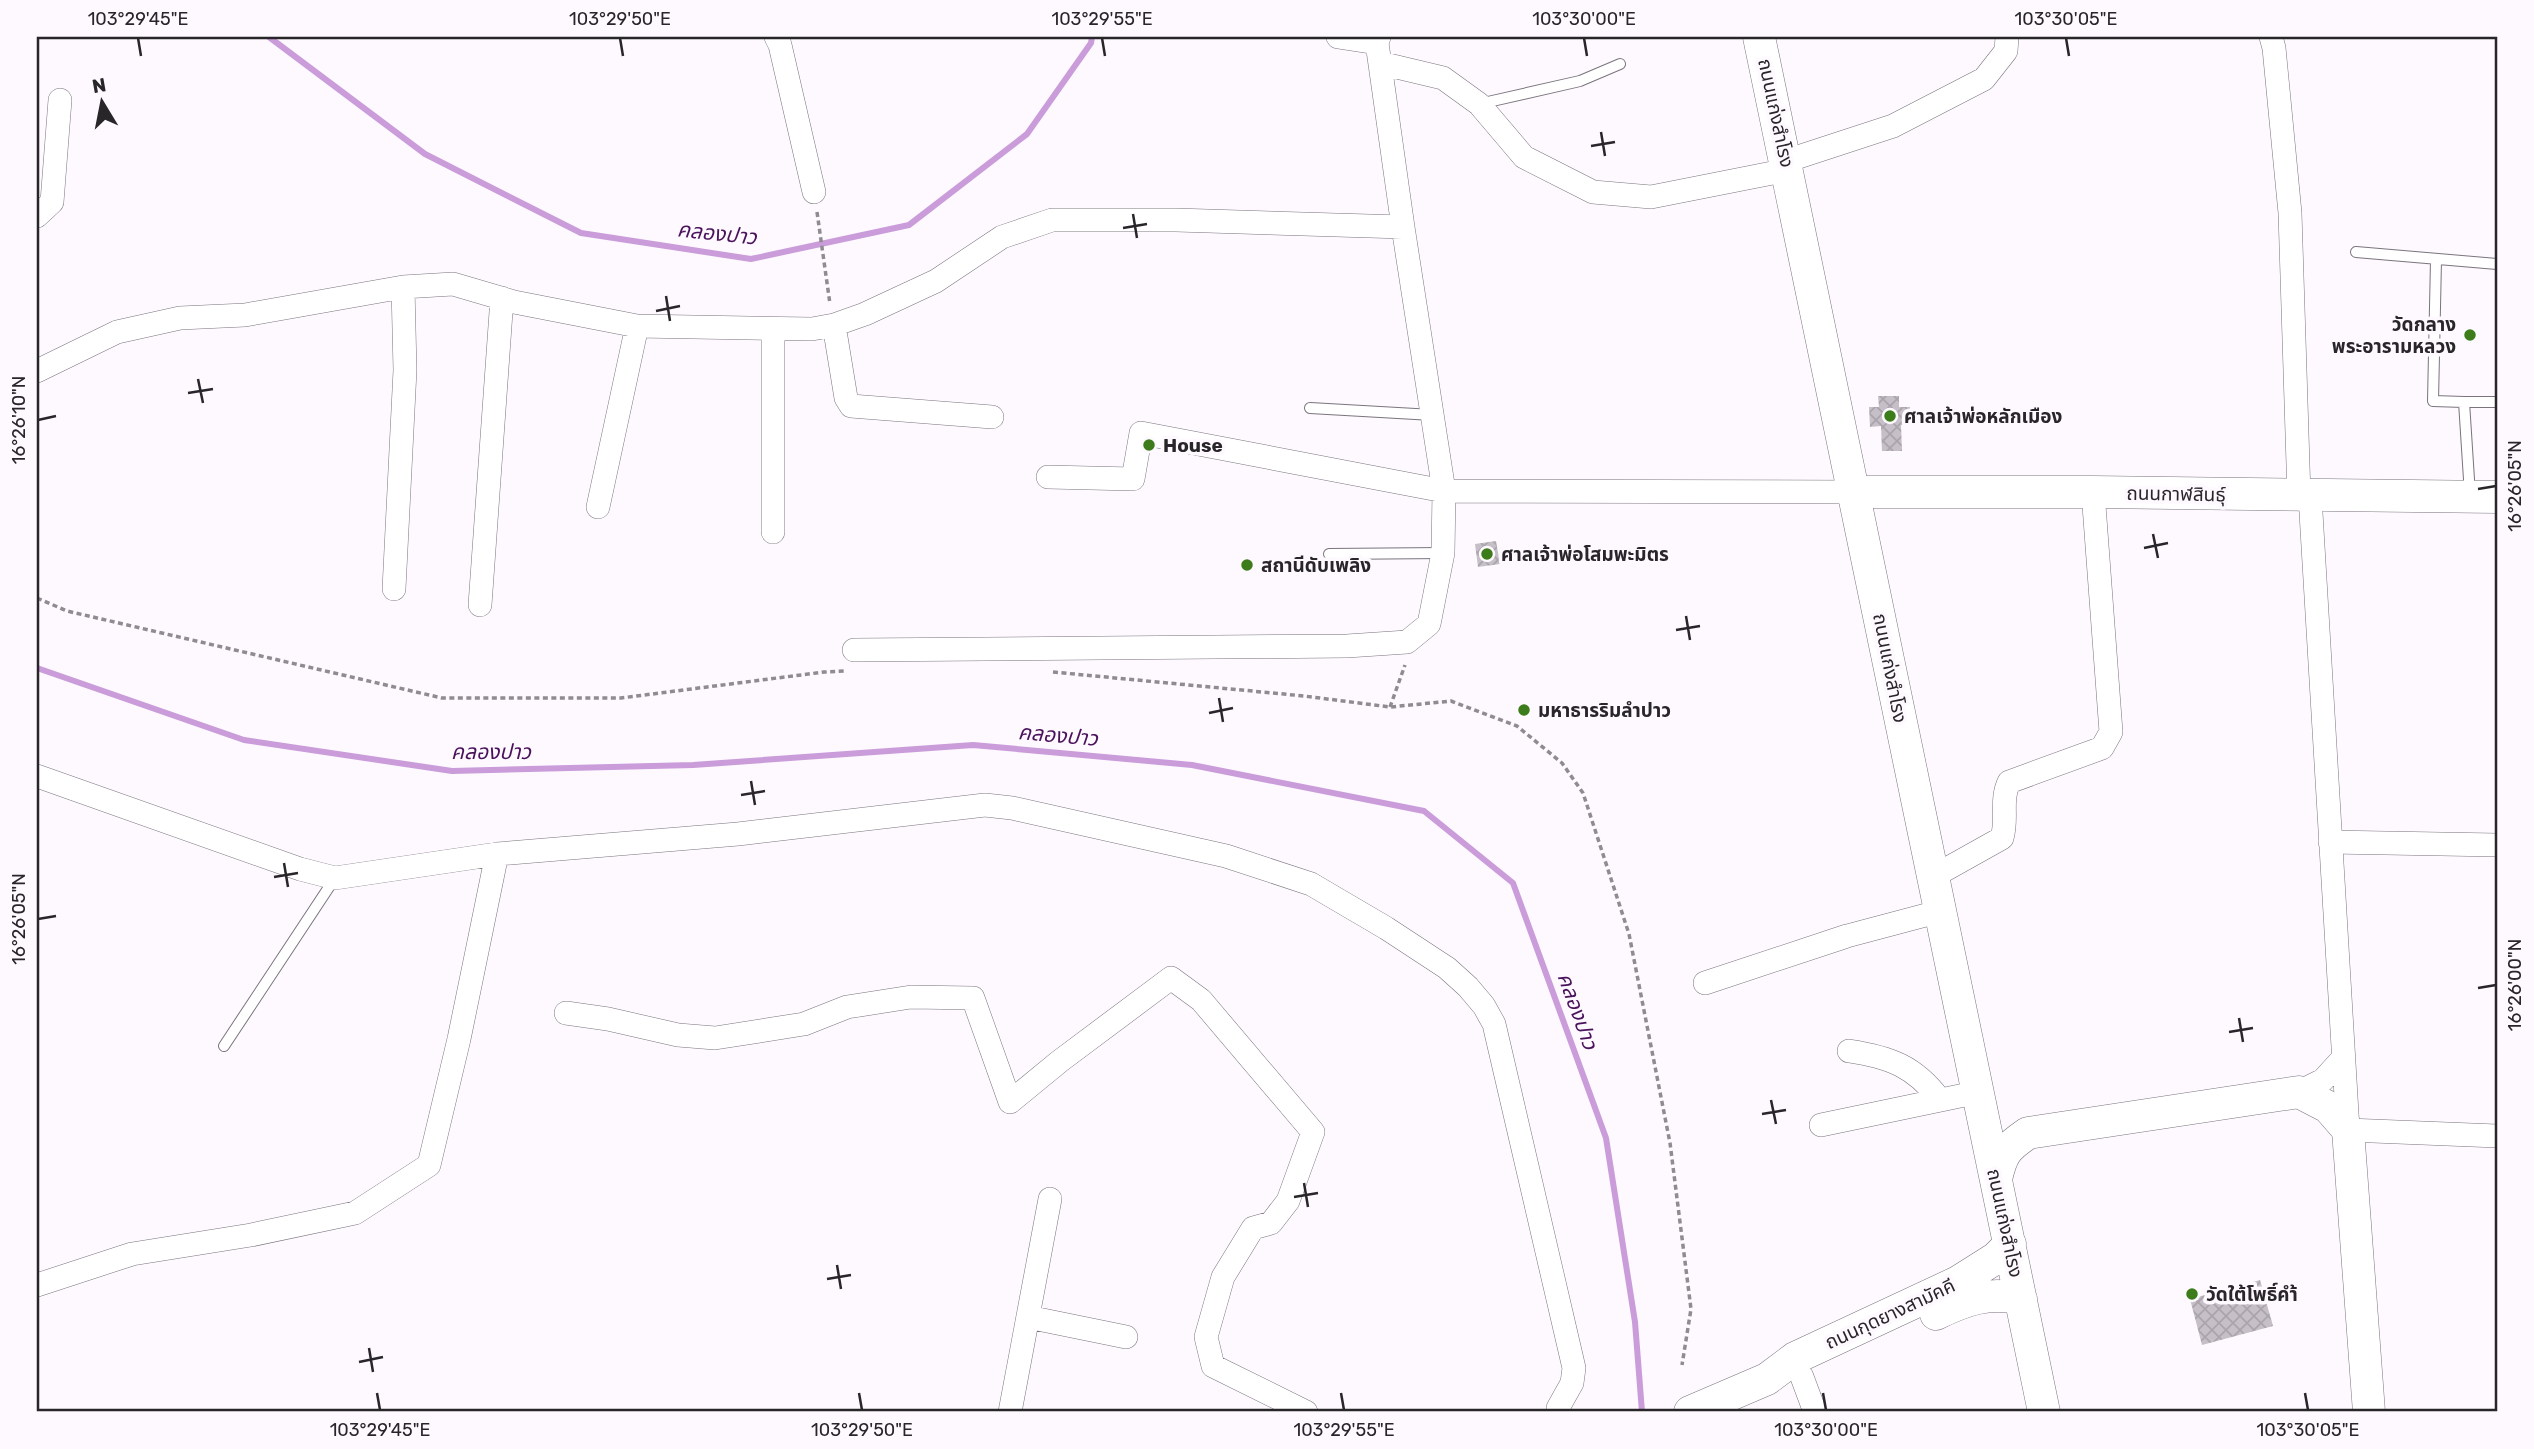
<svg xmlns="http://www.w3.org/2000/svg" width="2534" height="1449" font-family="Rubik,'Noto Sans Thai',sans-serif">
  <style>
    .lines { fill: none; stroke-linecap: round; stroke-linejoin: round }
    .stream { stroke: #ca9cda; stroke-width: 6 }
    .building { fill: url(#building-cross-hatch) }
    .lane-casing { stroke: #7b747d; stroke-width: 12 }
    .street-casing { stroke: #7b747d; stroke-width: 24 }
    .secondary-casing { stroke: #7b747d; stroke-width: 33 }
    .path { stroke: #8f8b90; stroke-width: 3.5; stroke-dasharray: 5 3.5; stroke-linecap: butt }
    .lane { stroke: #fff; stroke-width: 10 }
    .street { stroke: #fff; stroke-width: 23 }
    .secondary { stroke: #fff; stroke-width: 32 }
    .ticks { fill: none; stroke: #29262a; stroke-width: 2.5 }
    .poi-dot { fill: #3d7c1a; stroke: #fdf9ff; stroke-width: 2.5 }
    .labels { text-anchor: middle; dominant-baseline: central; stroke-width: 7; stroke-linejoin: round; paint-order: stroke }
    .street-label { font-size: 19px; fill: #29262a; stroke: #fdf9ff }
    .poi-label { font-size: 19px; font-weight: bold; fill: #29262a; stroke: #fdf9ff; text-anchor: start }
    .water-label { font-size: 21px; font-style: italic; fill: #4b125c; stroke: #fdf9ff }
    .neatline { fill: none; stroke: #29262a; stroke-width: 2.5 }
    .ticks-label { font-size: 18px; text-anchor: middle; fill: #29262a }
  </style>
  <defs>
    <pattern id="building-cross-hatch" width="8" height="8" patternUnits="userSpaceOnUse" patternTransform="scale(1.75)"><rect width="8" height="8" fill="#c6bfc8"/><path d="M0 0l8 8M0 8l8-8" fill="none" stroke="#aaa4ac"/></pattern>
  </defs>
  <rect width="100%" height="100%" fill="#fdf9ff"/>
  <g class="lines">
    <path class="stream" d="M269,37l156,117 156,79 170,26 158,-34 118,-91 64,-91 1,-6
      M37,668l207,72 208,31 241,-6 280,-20 219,20 232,46 89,72 93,255 29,184 7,90"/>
  </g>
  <path class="building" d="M1878,396h21v11h11l1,17 -10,1 1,26h-20l-1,-25 -11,1 -1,-20h10z
    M1496,541l4,23 -22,3 -3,-23z
    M2260,1280l13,46 -71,19 -12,-46z"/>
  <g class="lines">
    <g class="lane-casing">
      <path id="lane" d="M1479,104l101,-23 40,-17
        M2356,252l141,12
        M2436,260l-3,141 31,1 6,93
        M2464,402h33
        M1310,408l123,7
        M1329,554l114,-1
        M224,1046l111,-168"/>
    </g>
    <g class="street-casing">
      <path id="street" d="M776,37l4,8 34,147
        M1338,37l39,6
        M2271,37l3,11 16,165 9,283
        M1380,63l63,15 36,26 45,53 69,35 58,5 137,-27
        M1786,161l107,-35 91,-47 22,-28 1,-14
        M37,216l15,-14 8,-102
        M834,325l12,73 5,8 141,11
        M773,329v203
        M37,371l80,-39 63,-14 65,-3 158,-28 50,-3 61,18 123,24 175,3 22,-4 31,-11 71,-33 66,-44 50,-17h124l227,7
        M1048,477l85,2 8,-46 303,58 411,1
        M2310,496l38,634 149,6
        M598,507l39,-181
        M394,589l11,-219 -2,-83
        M480,605l22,-307
        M854,650l493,-4 60,-4 22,-18 14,-71 1,-62 -41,-264 -26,-184 2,-6
        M37,776l263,93 35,9 162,-24 241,-20 247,-29 27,3 214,48 85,28 75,44 61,40 21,19 16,19 10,18 80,344 -2,15 -14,25
        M2330,842l167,3
        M1934,876l68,-38c6,-19 -2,-37 7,-56l93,-34 9,-16 -18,-240
        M1705,983l142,-47 94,-25
        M566,1013l42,6 70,16 37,3 89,-14 43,-17 64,-10 62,1 37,104 50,-41 111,-83 30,22 112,132 -25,69 -17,22 -18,5 -30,49 -17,60 7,29 93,46
        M1849,1051c40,6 66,15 91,49
        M2299,1092l24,-12 21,-23
        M1821,1125l158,-33
        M37,1285l95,-31 119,-19 104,-22 74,-48 30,-126 38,-185
        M1028,1317l98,20
        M1802,1377l13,35
        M1010,1412l40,-213"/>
    </g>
    <g class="secondary-casing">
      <path id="secondary" d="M1759,37l285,1375
        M1855,492h238l404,5
        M1996,1179c6,-26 10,-31 32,-46l271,-41 29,15 20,23 21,282
        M1936,1314c28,-14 53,-23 85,-15
        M1690,1412l77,-33 28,-21 163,-76 38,-24 14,-14"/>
    </g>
    <path class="path" d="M817,212l13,92
      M37,598l30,13 375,87h179l203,-26 22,-1
      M1053,672l251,24 86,11 61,-6 66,25 45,37 21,30 46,141 41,209 21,166 -9,56
      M1390,707l15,-42"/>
    <use href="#lane" class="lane"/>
    <use href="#street" class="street"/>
    <use href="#secondary" class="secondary"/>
  </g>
  <path class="ticks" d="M138,38l3,18M620,38l3,18M1102,38l3,18M1584,38l3,18M2066,38l3,18M1601,132l4,24M1591,146l24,-4M1133,214l4,24M1123,228l24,-4M666,296l4,25M656,311l24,-5M198,379l5,24M188,393l25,-4M38,420l18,-4M2478,489l18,-3M2153,534l5,24M2144,548l24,-5M1686,616l4,24M1676,630l24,-4M1219,698l4,24M1209,713l24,-5M751,781l4,24M741,795l24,-4M284,863l4,24M274,877l24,-4M38,919l18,-3M2478,988l18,-3M2239,1018l4,24M2229,1032l24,-4M1771,1100l5,24M1762,1114l24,-4M1304,1183l4,24M1294,1197l24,-4M837,1265l4,24M827,1279l24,-4M369,1348l4,24M359,1362l24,-5M377,1393l3,17M859,1393l3,17M1341,1393l3,17M1823,1393l3,17M2305,1393l3,17"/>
  <g class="poi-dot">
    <circle cx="2470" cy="335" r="7"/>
    <circle cx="1890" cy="416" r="7"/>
    <circle cx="1149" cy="445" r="7"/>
    <circle cx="1487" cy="554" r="7"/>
    <circle cx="1247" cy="565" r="7"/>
    <circle cx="1524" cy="710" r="7"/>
    <circle cx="2192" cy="1294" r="7"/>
  </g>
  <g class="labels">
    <g class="street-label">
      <text transform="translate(1776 113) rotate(78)">ถนนแก่งสำโรง</text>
      <text transform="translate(2176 494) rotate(1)">ถนนกาฬสินธุ์</text>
      <text transform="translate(1890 668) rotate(79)">ถนนแก่งสำโรง</text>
      <text transform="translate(2005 1223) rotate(78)">ถนนแก่งสำโรง</text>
      <text transform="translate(1890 1314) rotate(-25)">ถนนกุดยางสามัคคี</text>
    </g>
    <g class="poi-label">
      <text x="2456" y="324" text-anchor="end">วัดกลาง<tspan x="2456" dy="22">พระอารามหลวง</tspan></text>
      <text x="1904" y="416">ศาลเจ้าพ่อหลักเมือง</text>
      <text x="1163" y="445">House</text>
      <text x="1501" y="554">ศาลเจ้าพ่อโสมพะมิตร</text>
      <text x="1261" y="565">สถานีดับเพลิง</text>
      <text x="1538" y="710">มหาธารริมลำปาว</text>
      <text x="2206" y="1294">วัดใต้โพธิ์คำ้</text>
    </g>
    <g class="water-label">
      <text transform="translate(717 233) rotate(6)">คลองปาว</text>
      <text transform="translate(1058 735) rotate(5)">คลองปาว</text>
      <text x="491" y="751">คลองปาว</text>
      <text transform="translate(1578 1011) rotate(70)">คลองปาว</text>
    </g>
  </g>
  <rect width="2534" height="1449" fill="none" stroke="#fdf9ff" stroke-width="77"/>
  <g transform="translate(102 102) rotate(350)" stroke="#fdf9ff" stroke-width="5" paint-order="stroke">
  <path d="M0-5L12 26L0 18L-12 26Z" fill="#29262a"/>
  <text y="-10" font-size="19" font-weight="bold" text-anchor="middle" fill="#29262a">N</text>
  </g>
  <rect x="38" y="38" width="2458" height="1372" class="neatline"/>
  <g class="ticks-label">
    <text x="138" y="25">103°29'45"E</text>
    <text x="620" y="25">103°29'50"E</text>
    <text x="1102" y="25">103°29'55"E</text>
    <text x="1584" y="25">103°30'00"E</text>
    <text x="2066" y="25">103°30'05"E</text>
    <text transform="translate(19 420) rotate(-90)" y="6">16°26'10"N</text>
    <text transform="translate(2515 486) rotate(-90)" y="6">16°26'05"N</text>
    <text transform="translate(19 919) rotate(-90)" y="6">16°26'05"N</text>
    <text transform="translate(2515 985) rotate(-90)" y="6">16°26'00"N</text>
    <text x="380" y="1436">103°29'45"E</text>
    <text x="862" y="1436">103°29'50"E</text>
    <text x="1344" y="1436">103°29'55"E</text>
    <text x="1826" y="1436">103°30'00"E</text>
    <text x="2308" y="1436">103°30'05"E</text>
  </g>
</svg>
